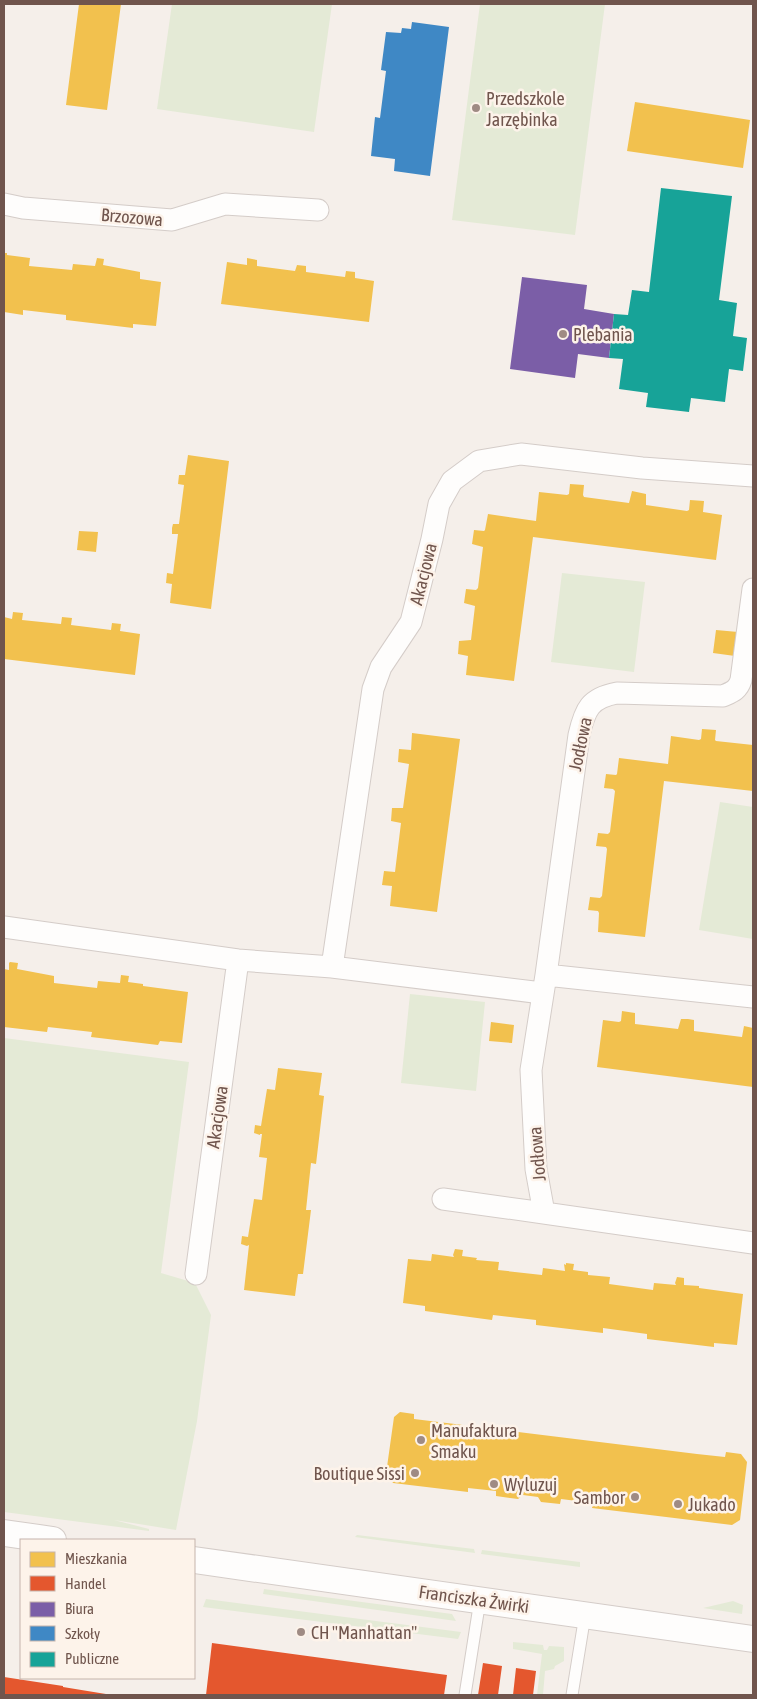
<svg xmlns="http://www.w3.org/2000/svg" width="757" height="1699" font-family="'Asap Condensed',sans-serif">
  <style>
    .green { fill: #e4ead6 }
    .homes { fill: #f2c14e }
    .shops { fill: #e4572e }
    .offices { fill: #7b5ea7 }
    .schools { fill: #3f88c5 }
    .public { fill: #17a398 }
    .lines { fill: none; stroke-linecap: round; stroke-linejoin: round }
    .service-casing { stroke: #d4ccc8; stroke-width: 13 }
    .minor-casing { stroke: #d4ccc8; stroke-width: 23 }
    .tertiary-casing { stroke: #d4ccc8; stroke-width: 28 }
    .service { stroke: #fefdfc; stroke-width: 11 }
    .minor { stroke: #fefdfc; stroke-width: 21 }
    .tertiary { stroke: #fefdfc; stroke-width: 26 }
    .poi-dot { fill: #9f8b84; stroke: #fdf3ea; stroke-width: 2 }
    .labels { text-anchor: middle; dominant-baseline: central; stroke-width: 5; stroke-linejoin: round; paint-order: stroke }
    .poi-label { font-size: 18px; fill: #70554d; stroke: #fdf3ea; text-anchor: start }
    .street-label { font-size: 18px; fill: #70554d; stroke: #fdf3ea }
  </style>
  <rect width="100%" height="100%" fill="#f5efea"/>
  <path class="green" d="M172,4h160l-18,128 -157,-23z
    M480,4h125l-30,231 -123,-15z
    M562,573l83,9 -11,90 -83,-10z
    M720,802l33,5v132l-54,-9z
    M410,994l75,8 -9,89 -75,-8z
    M4,1038l185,24 -28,211 34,10 16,32 -14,106 -21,109 -62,-10 35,9v2l-145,-19z
    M357,1535l117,14 1,4 -120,-16z
    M482,1550l98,12v5l-99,-13z
    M264,1589l188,25 4,7 -193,-27z
    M206,1599l255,33 -3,7 -255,-32z
    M733,1601l10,4 -1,9 -39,-6z
    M513,1642l30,3 1,5h3l2,-4 15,1v14l-9,5 -1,3 -9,2 -2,24h-6l5,-41 -29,-5z"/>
  <path class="homes" d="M79,4h42l-14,106 -41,-5z
    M635,102l115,18 -7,48 -116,-17z
    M4,253h3v2l23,3 -1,8 43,4 1,-6 22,2 2,-8 7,1 -1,6 37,7v7l21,3 -5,44 -23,-2v4l-67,-8v-5l-43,-5v5l-19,-3z
    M247,258l10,2v6l38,5 2,-6 9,1v6l39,5 1,-6 9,1v6l19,3 -5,41 -148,-18 6,-42 20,3z
    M188,455l41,6 -18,148 -41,-6 2,-19 -6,-1 1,-10 6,1 5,-40h-6v-6l1,-4h6l5,-39 -6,-1 1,-9h6z
    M570,484l14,1 -1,10 1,2 45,6 3,-12 14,3v11l41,6 2,-1 1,-10 14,1 -1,11 19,3 -6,45 -183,-23 -19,144 -48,-6 2,-19 -10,-2 1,-13 12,-1 4,-34 -11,-3 2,-14 10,1 2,-2 5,-41 -11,-3 2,-14 10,1 1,-1 3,-16 48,7 3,-29 28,3 2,-1z
    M79,531l19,1 -2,20 -19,-2z
    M13,612l10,1 -1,7 39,4 1,-7 10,1 -1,7 40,5 1,-7 9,1 -1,7 20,3 -5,41 -131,-16v-42l8,2z
    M716,630l22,2 -3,24 -22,-3z
    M702,729l14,1 -1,10 1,1 37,4v46l-89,-10 -19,156 -47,-5 1,-19 -1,-2 -10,-1 2,-13 10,1 2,-2 5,-47 -1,-2 -10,-1 2,-13 10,1 2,-2 5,-41 -2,-2 -9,-1 2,-14 10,1 1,-1 2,-16 49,6 3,-28 28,4 2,-1z
    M412,733l48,6 -23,173 -47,-6 2,-20 -10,-1 2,-14 11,1 6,-49 -10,-2 1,-13h11l6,-44 -11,-2 1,-13 12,1z
    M10,962l8,1 -1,6 37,7v7l43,5 1,-7 22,2 1,-8 8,1 -1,6 15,2v2l45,6 -6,51 -22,-2 -2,4 -67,-8 1,-5 -44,-5 -1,5 -43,-5v-58l5,1v-7z
    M622,1011l13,2v11l43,5 3,-10h7l6,1v11l48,6 2,-11 9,2v59l-156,-20 6,-47 16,2 2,-1z
    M491,1022l23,3 -2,18 -23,-2z
    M278,1068l44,5 -3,22 5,1 -8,68 -5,-1 -5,47h5l-8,64h-5l-3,22 -51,-6 5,-45 -2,1 -6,-2 1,-8 6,1 6,-38 8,1 5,-42 -8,-1 3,-23h-2v1l-6,-2 1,-8 6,1 6,-37 8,1z
    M455,1249l8,1 -1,6 15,2 -1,2 23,2 -1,8 44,5 1,-7 22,3 -1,-7 2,1v-2l8,1 -1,6 15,2v3l22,2 -1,7 44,6 1,-7 22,2 -1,-2 2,-6 7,1v7l15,1v2l44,6 -6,51 -23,-2v4l-67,-8v-5l-44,-6v5l-67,-8v-5l-43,-5 -1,5 -67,-9v-5l-22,-3 5,-44 23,2 1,-7 22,3 -1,-2z
    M400,1412l14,2v5l283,35 28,3 1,-5 15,2 6,8 -7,58 -8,5 -140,-17 1,-5 -32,-4 -1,5 -19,-2 -3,-5 -15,-2 -5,4 -22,-3v-5l-28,-3v4l-75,-9 -7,-9 8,-57z"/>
  <path class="shops" d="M212,1643l235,32 -3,20h-238z
    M483,1663l19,3 -4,29h-20z
    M516,1668l20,3 -3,24h-20z
    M4,1677l59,9v1l49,8h-108z"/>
  <path class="offices" d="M522,277l65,8 -3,24 30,5 -5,44 -31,-4 -3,24 -65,-9z"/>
  <path class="schools" d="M412,22l37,5 -19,149 -36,-5 1,-12 -24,-3 4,-39 5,1 6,-47 -5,-1 5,-38 15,1 1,-5 9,1z"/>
  <path class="public" d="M661,188l71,8 -13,104 18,3 -4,33 14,2 -4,33 -14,-2 -4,33 -34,-4 -2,14 -43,-5 2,-14 -29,-4 4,-30 -14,-1 5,-44 14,1 4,-25 17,2z"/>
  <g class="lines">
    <g class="service-casing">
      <path id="service" d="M465,1695l15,-95
        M572,1695l13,-80"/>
    </g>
    <g class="minor-casing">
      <path id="minor" d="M4,204l19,4 149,12 53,-16 93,6
        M753,589l-12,91c-3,10 -9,12 -18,16l-106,-3c-27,5 -32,16 -38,42l-33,240 -15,95 5,99 8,44 209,30
        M4,927l234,33 94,7 210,26
        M332,967l41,-278 8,-22 30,-45 21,-83 7,-35 13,-23 27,-20 42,-7 121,14 111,8
        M546,975l207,22
        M443,1199l101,14
        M196,1274l42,-314"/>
    </g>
    <g class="tertiary-casing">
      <path id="tertiary" d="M4,1533l49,7
        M194,1560l559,79"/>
    </g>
    <use href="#service" class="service"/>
    <use href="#minor" class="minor"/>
    <use href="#tertiary" class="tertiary"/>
  </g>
  <g class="poi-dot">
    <circle cx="476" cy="108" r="5"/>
    <circle cx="563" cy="334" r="5"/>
    <circle cx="421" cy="1440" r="5"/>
    <circle cx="415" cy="1473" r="5"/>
    <circle cx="494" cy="1484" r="5"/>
    <circle cx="635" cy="1497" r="5"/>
    <circle cx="678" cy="1504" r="5"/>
    <circle cx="301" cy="1632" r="5"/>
  </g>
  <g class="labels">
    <g class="poi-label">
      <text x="486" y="98">Przedszkole<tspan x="486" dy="21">Jarzębinka</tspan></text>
      <text x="573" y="334">Plebania</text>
      <text x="431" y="1430">Manufaktura<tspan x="431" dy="21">Smaku</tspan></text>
      <text x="405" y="1473" text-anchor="end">Boutique Sissi</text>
      <text x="504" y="1484">Wyluzuj</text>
      <text x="625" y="1497" text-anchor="end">Sambor</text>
      <text x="688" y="1504">Jukado</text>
      <text x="311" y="1632">CH "Manhattan"</text>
    </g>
    <g class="street-label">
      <text transform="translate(132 217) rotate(5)">Brzozowa</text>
      <text transform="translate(423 574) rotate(-76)">Akacjowa</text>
      <text transform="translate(580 744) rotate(-78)">Jodłowa</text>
      <text transform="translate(217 1117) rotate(-82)">Akacjowa</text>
      <text transform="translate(537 1154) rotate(-95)">Jodłowa</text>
      <text transform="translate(474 1599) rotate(8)">Franciszka Żwirki</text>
    </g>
  </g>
  <rect width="757" height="1699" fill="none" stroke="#70554d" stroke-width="10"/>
  <rect x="20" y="1539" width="175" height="140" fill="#fdf3ea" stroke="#c5b4ab"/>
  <rect x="30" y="1552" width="25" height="15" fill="#f2c14e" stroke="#c5b4ab"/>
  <text x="65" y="1564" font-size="15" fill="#70554d">Mieszkania</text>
  <rect x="30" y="1576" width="25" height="15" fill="#e4572e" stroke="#c5b4ab"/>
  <text x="65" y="1589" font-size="15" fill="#70554d">Handel</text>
  <rect x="30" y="1602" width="25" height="15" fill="#7b5ea7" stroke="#c5b4ab"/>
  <text x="65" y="1614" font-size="15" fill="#70554d">Biura</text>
  <rect x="30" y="1626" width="25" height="15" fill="#3f88c5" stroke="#c5b4ab"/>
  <text x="65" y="1639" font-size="15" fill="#70554d">Szkoły</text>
  <rect x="30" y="1652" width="25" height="15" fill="#17a398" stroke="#c5b4ab"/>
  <text x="65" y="1664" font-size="15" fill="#70554d">Publiczne</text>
</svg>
